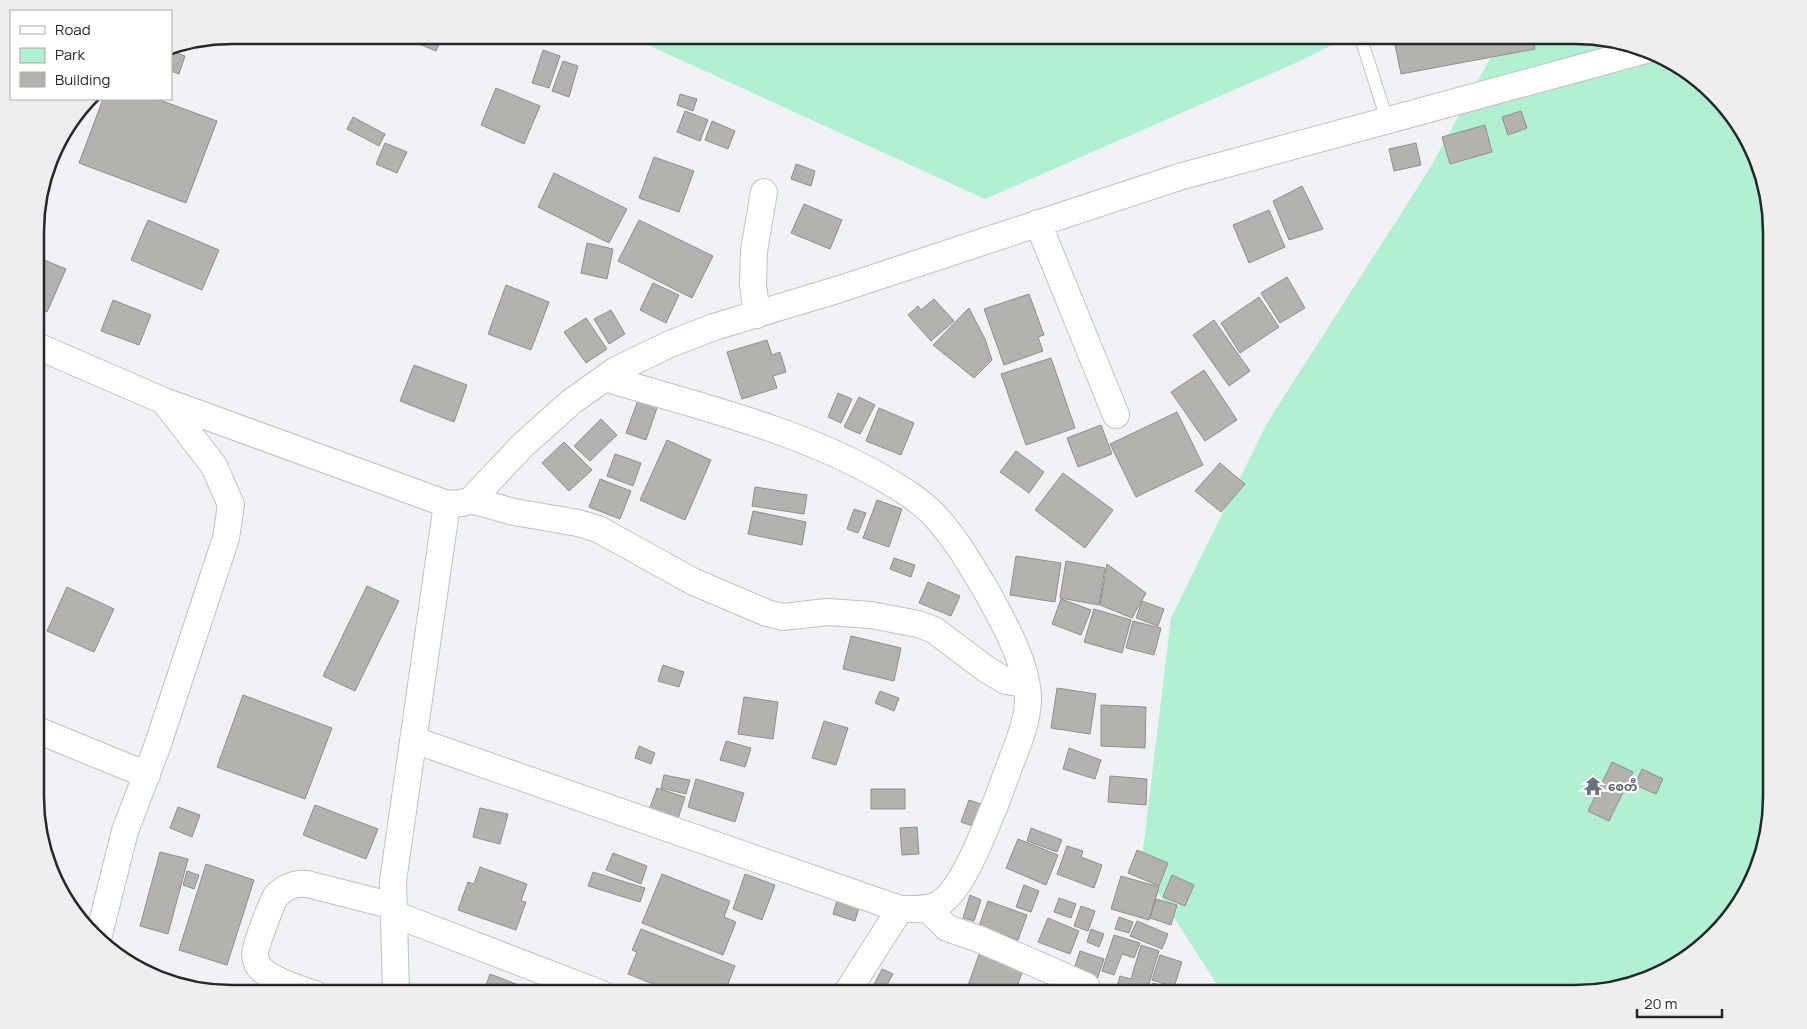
<svg xmlns="http://www.w3.org/2000/svg" width="1807" height="1029" font-family="Manrope,'Noto Sans Myanmar',sans-serif">
  <style>
    .green { fill: #b2f0d3 }
    .building { fill: #b4b2af; stroke: #918f8d }
    .lines { fill: none; stroke-linecap: round; stroke-linejoin: round }
    .lane-casing { stroke: #c0c1c4; stroke-width: 14 }
    .street-casing { stroke: #c0c1c4; stroke-width: 28 }
    .lane { stroke: #fff; stroke-width: 12 }
    .street { stroke: #fff; stroke-width: 26 }
    .labels { text-anchor: middle; dominant-baseline: central; stroke-width: 4.5; stroke-linejoin: round; paint-order: stroke }
    .worship-label { font-size: 12px; font-weight: bold; fill: #5b616d; stroke: #fff; text-anchor: start }
    .rim { fill: none; stroke: #262728; stroke-width: 2.5 }
  </style>
  <rect width="100%" height="100%" fill="#f1f2f5"/>
  <path class="green" d="M626,35h726l-52,26 -315,138z
    M1503,35h72l51,7 47,19 66,62 23,46 10,50v591l-26,85 -32,41 -40,31 -86,27h-365l-82,-128 30,-248 96,-195 163,-255z"/>
  <path class="building" d="M414,35h29l-7,16 -24,-10z
    M1393,35h139l3,14 -134,25z
    M543,50l17,6 -11,32 -17,-5z
    M171,51l14,5 -6,18 -8,-3z
    M563,61l15,5 -9,31 -17,-6z
    M496,88l44,18 -16,38 -43,-19z
    M680,94l17,5 -4,12 -16,-6z
    M103,99h54l60,22 -31,82 -107,-40z
    M685,111l23,9 -8,21 -23,-9z
    M1521,111l6,17 -19,7 -6,-18z
    M353,117l32,17 -6,12 -32,-17z
    M712,121l23,10 -7,18 -23,-9z
    M1485,125l7,27 -42,12 -8,-27z
    M385,143l22,9 -10,21 -21,-9z
    M1416,143l5,22 -27,6 -5,-22z
    M654,157l40,14 -15,41 -40,-14z
    M796,164l19,7 -4,15 -20,-7z
    M554,173l73,36 -18,34 -71,-36z
    M1302,186l21,43 -34,11 -16,-39z
    M804,204l38,16 -12,29 -39,-16z
    M1269,210l16,37 -36,16 -16,-38z
    M148,220l71,30 -17,40 -71,-30z
    M639,220l74,36 -21,42 -74,-37z
    M587,243l26,6 -6,30 -26,-6z
    M37,257l29,12 -19,43 -10,-5z
    M1287,277l18,31 -25,15 -19,-30z
    M653,283l26,12 -13,28 -26,-13z
    M506,285l43,17 -18,48 -43,-16z
    M1029,294l15,41 -6,2 5,14 -39,14 -20,-56z
    M1259,297l20,30 -39,26 -19,-30z
    M934,299l20,22 -23,20 -23,-26 10,-9 3,4z
    M113,300l38,15 -12,30 -38,-14z
    M969,308l16,31 7,21 -18,18 -41,-33z
    M611,310l14,24 -16,10 -15,-25z
    M586,318l21,31 -21,14 -22,-31z
    M1214,320l36,51 -21,15 -36,-51z
    M767,340l5,15 8,-3 6,20 -13,4 4,12 -35,11 -15,-47z
    M1051,358l24,70 -49,17 -25,-71z
    M414,365l53,20 -13,37 -54,-21z
    M1204,370l33,50 -32,21 -34,-49z
    M838,393l14,6 -11,24 -13,-6z
    M640,395l19,7 -13,38 -20,-7z
    M859,397l16,8 -15,29 -16,-7z
    M879,408l35,15 -13,32 -35,-14z
    M1177,412l26,53 -67,32 -26,-53z
    M601,419l16,16 -27,26 -16,-15z
    M1101,425l11,29 -34,13 -11,-29z
    M667,440l44,20 -26,60 -45,-20z
    M564,442l28,28 -23,21 -27,-28z
    M1016,451l28,21 -15,21 -29,-21z
    M615,454l26,9 -8,23 -26,-10z
    M1220,463l25,21 -24,28 -26,-21z
    M1063,473l50,37 -28,38 -50,-38z
    M600,479l31,12 -11,28 -31,-12z
    M755,487l52,8 -3,19 -52,-8z
    M877,500l25,9 -13,38 -26,-9z
    M854,509l12,4 -8,20 -11,-4z
    M753,511l53,11 -4,23 -54,-11z
    M1016,556l45,7 -6,39 -45,-7z
    M894,558l21,7 -4,12 -21,-8z
    M1066,561l39,7 -6,37 -39,-7z
    M1107,564l39,29 -14,25 -32,-13z
    M928,582l32,14 -9,20 -32,-13z
    M367,586l32,15 -44,90 -32,-15z
    M67,587l47,22 -20,43 -47,-21z
    M1061,599l30,11 -10,25 -29,-11z
    M1142,601l22,8 -6,17 -22,-8z
    M1094,609l37,11 -9,33 -38,-11z
    M1133,621l28,7 -7,27 -28,-7z
    M851,636l50,12 -7,33 -51,-12z
    M663,665l21,7 -5,15 -21,-6z
    M1057,688l39,6 -6,40 -39,-6z
    M880,691l19,7 -5,13 -19,-8z
    M243,695l89,33 -27,71 -88,-32z
    M744,697l34,5 -5,37 -35,-5z
    M1101,705l45,2 -1,41 -44,-2z
    M824,721l24,7 -12,37 -24,-7z
    M726,741l25,7 -6,19 -25,-7z
    M639,746l16,7 -4,11 -16,-6z
    M1069,748l32,12 -6,19 -32,-10z
    M1612,762l21,10 -24,49 -21,-10z
    M1642,769l21,10 -7,15 -21,-9z
    M664,775l26,5 -4,14 -25,-6z
    M1110,776l37,3 -1,26 -38,-3z
    M696,779l48,14 -9,29 -47,-15z
    M657,788l28,9 -9,28 -29,-10z
    M871,789h34v20h-34z
    M969,800l18,6 -9,22 -17,-6z
    M315,805l63,24 -12,30 -63,-24z
    M178,807l22,8 -8,22 -22,-9z
    M480,808l28,6 -8,30 -27,-7z
    M917,827l2,27 -17,1 -2,-27z
    M1031,828l31,12 -5,12 -30,-11z
    M1018,839l40,16 -12,30 -40,-17z
    M1067,846l16,5 -2,6 21,8 -8,23 -37,-14z
    M1137,850l31,13 -9,23 -31,-13z
    M160,852l28,7 -20,75 -28,-8z
    M613,853l34,13 -6,18 -35,-14z
    M206,864l48,16 -27,85 -48,-15z
    M480,867l47,17 -6,17 5,1 -10,28 -58,-20 10,-28 6,2z
    M187,871l12,4 -5,14 -11,-4z
    M593,872l52,16 -5,14 -52,-16z
    M662,874l68,27 -6,16 12,5 -13,33 -81,-32z
    M745,874l30,11 -13,35 -29,-11z
    M1172,875l22,10 -9,21 -22,-9z
    M1121,876l38,11 -10,33 -38,-11z
    M1024,885l15,6 -8,21 -15,-5z
    M970,895l11,5 -7,21 -11,-3z
    M838,897l22,7 -5,17 -22,-7z
    M1059,898l17,6 -5,14 -17,-6z
    M1156,899l21,6 -6,20 -21,-7z
    M988,901l39,14 -9,25 -39,-14z
    M1081,906l14,5 -7,20 -14,-5z
    M1119,917l14,5 -4,11 -14,-4z
    M1048,918l31,13 -9,23 -32,-12z
    M1137,921l31,13 -6,15 -32,-13z
    M641,929l94,37 -11,28h-46l-50,-20 9,-22 -5,-2z
    M1091,929l13,5 -5,13 -12,-5z
    M1114,935l26,8 -6,15 -12,-4 -8,21 -12,-4z
    M1141,945l18,6 -13,43h-31l5,-18 11,3z
    M981,949l44,16 -11,29h-40l-8,-3z
    M1080,951l24,8 -8,24 -24,-8z
    M1160,955l22,7 -8,25 -22,-7z
    M882,969l11,5 -11,20h-13z
    M490,974l52,20h-59z
    M1052,980l28,14h-33z
    M1153,983l25,8 -1,3h-28z"/>
  <g class="lines">
    <g class="lane-casing">
      <path id="lane" d="M1360,35l27,85"/>
    </g>
    <g class="street-casing">
      <path id="street" d="M1038,223l78,192
        M757,315l-4,-30 1,-34 10,-59
        M37,346l127,55 283,103 15,-1 9,-3 43,12 64,11 20,6 96,53 73,31 16,4 44,-5 44,3 47,9 16,6 52,39 20,12 20,3
        M471,500l52,-55 48,-43 45,-32 54,-26 44,-17 126,-38 339,-112 467,-127
        M37,730l110,45
        M414,740l486,169c12,0 26,1 37,-4 24,-12 45,-69 55,-93 6,-13 10,-26 15,-39 8,-23 20,-47 21,-72 1,-34 -25,-80 -41,-109 -16,-27 -31,-53 -52,-76 -15,-16 -35,-28 -54,-39 -84,-48 -184,-71 -276,-99
        M927,908l20,20 32,11 107,47
        M394,914l208,80
        M99,935l26,-104 32,-84 69,-209 5,-33 -17,-39 -50,-65
        M315,994c-16,-5 -44,-14 -55,-26 -3,-3 -5,-11 -5,-15 -1,-4 18,-53 21,-57 9,-9 18,-13 31,-12l87,22
        M396,994l-3,-113 54,-377
        M846,994l54,-85"/>
    </g>
    <use href="#lane" class="lane"/>
    <use href="#street" class="street"/>
  </g>
  <defs>
    <g id="temple-bare" transform="scale(1.5)"><path d="M0-6L5-2H3V0L6.5 2.5H4V6H1.5V3h-3V6H-4V2.5H-6.5L-3 0V-2H-5Z" fill="#6b7280" stroke="#fff" stroke-width="2.5" paint-order="stroke"/></g>
  </defs>
  <g fill-rule="evenodd">
    <use href="#temple-bare" x="1593" y="786"/>
  </g>
  <g class="labels">
    <g class="worship-label">
      <text x="1608" y="786">စေတီ</text>
    </g>
  </g>
  <path d="M0 0H1807V1029H0ZM232 44H1575A188 188 0 0 1 1763 232V797A188 188 0 0 1 1575 985H232A188 188 0 0 1 44 797V232A188 188 0 0 1 232 44Z" fill="#eee" fill-rule="evenodd"/>
  <path class="rim" d="M232 44H1575A188 188 0 0 1 1763 232V797A188 188 0 0 1 1575 985H232A188 188 0 0 1 44 797V232A188 188 0 0 1 232 44Z"/>
  <rect x="10" y="10" width="162" height="90" fill="#ffffff" stroke="#a8a9a9"/>
  <rect x="20" y="26" width="25" height="8" fill="#ffffff" stroke="#a8a9a9"/>
  <text x="55" y="35" font-size="15" fill="#262728">Road</text>
  <rect x="20" y="48" width="25" height="15" fill="#b2f0d3" stroke="#a8a9a9"/>
  <text x="55" y="60" font-size="15" fill="#262728">Park</text>
  <rect x="20" y="72" width="25" height="15" fill="#b4b2af" stroke="#a8a9a9"/>
  <text x="55" y="85" font-size="15" fill="#262728">Building</text>
  <path d="M1637 1009v8h85v-8" fill="none" stroke="#262728" stroke-width="2.5"/>
  <text x="1644" y="1009" font-size="15" fill="#262728" stroke="#ffffff" stroke-width="4" paint-order="stroke">20 m</text>
</svg>
